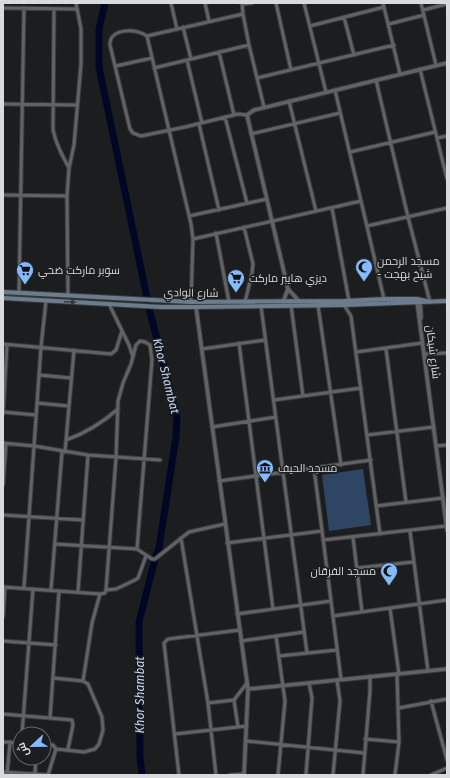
<svg xmlns="http://www.w3.org/2000/svg" width="450" height="778" font-family="'Fira Sans',Cairo,sans-serif">
  <style>
    .green { fill: #2e4663 }
    .lines { fill: none; stroke-linecap: round; stroke-linejoin: round }
    .river { stroke: #000724; stroke-width: 7 }
    .minor-casing { stroke: #393a3b; stroke-width: 5 }
    .tertiary-casing { stroke: #393a3b; stroke-width: 5.5 }
    .secondary-casing { stroke: #393a3b; stroke-width: 6 }
    .minor { stroke: #606264; stroke-width: 3 }
    .tertiary { stroke: #606264; stroke-width: 3.5 }
    .secondary { stroke: #6c7c8f; stroke-width: 4 }
    .oneway { fill: #343a41 }
    .labels { text-anchor: middle; dominant-baseline: central; stroke-width: 3; stroke-linejoin: round; paint-order: stroke }
    .poi-label { font-size: 11px; fill: #d9dadb; stroke: #1c1d1f; text-anchor: start }
    .street-label { font-size: 11px; fill: #d9dadb; stroke: #1c1d1f }
    .water-label { font-size: 12px; font-style: italic; fill: #c3daf6; stroke: #1c1d1f }
  </style>
  <rect width="100%" height="100%" fill="#1c1d1f"/>
  <path class="green" d="M363,469l8,56 -42,6 -7,-56z"/>
  <g class="lines">
    <path class="river" d="M105,3l-6,26v38l51,245 27,106 -1,19 -17,111 -4,11 -16,63 1,135 2,18"/>
    <g class="minor-casing">
      <path id="minor" d="M171,3l6,26
        M205,3l4,18
        M242,3l1,11 6,31 15,62
        M276,3l15,67
        M304,3l22,89
        M383,3l17,71
        M421,3l15,62
        M243,4l9,-1
        M3,8l74,1
        M54,9l-1,121c3,14 9,25 16,38
        M423,10l24,-6
        M344,17l10,38
        M389,24l35,-9
        M310,26l74,-19
        M183,27l8,32
        M147,36l96,-22
        M219,52l15,63
        M187,60l15,63
        M116,66l36,-8
        M154,68l95,-23
        M420,69l27,110
        M257,78l137,-33
        M376,80l32,137 22,85
        M335,90l49,209
        M289,101l27,110
        M3,104l73,1
        M225,117l22,86
        M199,124l20,86
        M251,134l89,-21
        M437,138l10,-2
        M350,152l85,-20
        M3,195l64,1
        M332,208l17,93
        M189,216l78,-17
        M367,226l80,-18
        M244,227l9,37 -1,9 -7,29
        M216,233l13,69
        M193,239l168,-38
        M19,293l5,-285
        M68,296l-1,-100 2,-28 5,-23 7,-81v-35l-5,-26
        M191,302l2,-63 -2,-15 -44,-188c-10,-8 -38,-8 -37,9l20,84 3,4 8,3 44,-9 53,-13 9,1
        M109,304l20,41 4,12
        M291,305l12,91
        M318,305l23,160
        M344,305l7,11 29,218
        M261,306l46,347
        M239,343l34,266
        M3,344l108,10 5,-4 6,-19
        M202,349l63,-9
        M386,349l20,153
        M356,352l66,-9
        M424,354l23,-1
        M39,375l32,3
        M274,400l87,-12
        M37,403l32,3
        M3,412l33,3
        M3,414l4,-69
        M212,427l64,-10
        M367,435l67,-8
        M66,440c20,-7 36,-17 52,-31
        M3,443l31,3 54,9 72,5
        M436,446l11,-1
        M65,452l9,-102
        M314,468l27,211
        M219,481l152,-21
        M3,485l3,-41
        M376,506l67,-8
        M3,515l80,5
        M410,531l18,140
        M353,537l9,75
        M181,538l27,165 8,72
        M323,540l123,-14
        M227,543l95,-12
        M55,544l82,5 15,10h3l34,-27 36,-8
        M357,568l56,-6
        M3,587l97,7 5,-1 1,-3 10,-132 2,-57 5,-18 8,-19 5,-19 4,-4 5,1 5,3 2,15 -15,189
        M24,588l17,-241 5,-46
        M51,590l11,-138
        M106,590l10,-1 19,-9 3,-2 8,-22
        M78,592l10,-137
        M390,608l9,66
        M237,614l94,-13
        M333,616l114,-16
        M3,617l2,-30
        M276,636l9,65 -7,74
        M3,641l53,4
        M241,641l63,-9
        M279,656l58,-6
        M83,681l9,-58 8,-29
        M234,700l4,27
        M431,701l16,59
        M208,703l26,-3 13,-17
        M399,708l48,-9
        M3,714l69,6 1,5 -5,24
        M50,718l9,-127
        M22,734l11,-145
        M175,734l72,-8
        M365,739l34,3
        M246,741l118,12
        M3,742l17,1
        M44,745h9l3,4 28,3 11,-3 4,-5 4,-14 -1,-13 -14,-33 -5,-3 -30,-3
        M3,772l45,3
        M35,774l1,-16
        M7,775l3,-33
        M48,775l8,-26
        M179,775l-15,-132 4,-4 72,-9
        M230,775l14,-1
        M306,775l6,-77 -3,-15
        M333,775l7,-74 -3,-21
        M363,775l7,-84v-15
        M395,775l4,-33 -2,-68
        M431,775l16,-7"/>
    </g>
    <g class="tertiary-casing">
      <path id="tertiary" d="M299,301l-11,-12 -41,-174 7,-5 193,-47
        M417,301l30,229
        M283,302l5,-13
        M196,307l52,382 -4,86
        M420,320l1,-3 -1,-17
        M248,689l199,-20"/>
    </g>
    <g class="secondary-casing">
      <path id="secondary" d="M3,292l188,10 153,-1 42,-2h31l9,2
        M3,298l158,9h35l148,-2 103,-4"/>
    </g>
    <use href="#minor" class="minor"/>
    <use href="#tertiary" class="tertiary"/>
    <use href="#secondary" class="secondary"/>
  </g>
  <defs><path id="oneway-solid" d="M-6-.8H1V-3.2L6.5 0L1 3.2V.8H-6Z"/></defs>
  <use class="oneway" href="#oneway-solid" transform="translate(70 302) rotate(3)"/>
  <defs>
    <g id="mosque-pin" transform="scale(0.9)"><path d="M0 17L-7.5 6A9.5 9.5 0 1 1 7.5 6Z" fill="#86bbfb" stroke="#1c1d1f"/><path d="M3.5-4.9A6 6 0 1 0 3.5 4.9A5 5 0 1 1 3.5-4.9Z" fill="#111"/></g>
    <g id="supermarket-pin" transform="scale(0.9)"><path d="M0 17L-7.5 6A9.5 9.5 0 1 1 7.5 6Z" fill="#86bbfb" stroke="#1c1d1f"/><path d="M-6-5.5h2.5l.6 2H6L4.5 2H-2.5L-4.4-4H-6ZM-1.5 3.2a1.3 1.3 0 1 0 .1 0ZM3 3.2a1.3 1.3 0 1 0 .1 0Z" fill="#111"/></g>
    <g id="museum-pin" transform="scale(0.9)"><path d="M0 17L-7.5 6A9.5 9.5 0 1 1 7.5 6Z" fill="#86bbfb" stroke="#1c1d1f"/><path d="M0-6L6-3V-2H-6V-3ZM-5-1h2V3h-2ZM-1-1h2V3h-2ZM3-1h2V3H3ZM-6 4H6V6H-6Z" fill="#111"/></g>
  </defs>
  <g fill-rule="evenodd">
    <use href="#mosque-pin" x="364" y="267"/>
    <use href="#supermarket-pin" x="25" y="270"/>
    <use href="#supermarket-pin" x="236" y="278"/>
    <use href="#museum-pin" x="265" y="468"/>
    <use href="#mosque-pin" x="389" y="571"/>
  </g>
  <g class="labels">
    <g class="poi-label">
      <text x="377" y="261">مسجد الرحمن<tspan x="377" dy="13">- شيخ بهجت</tspan></text>
      <text x="38" y="270">سوبر ماركت ضحي</text>
      <text x="249" y="278">ديزي هايبر ماركت</text>
      <text x="278" y="468">مسجد الحيف</text>
      <text x="376" y="571" text-anchor="end">مسجد الفرقان</text>
    </g>
    <g class="street-label">
      <text transform="translate(191 293) rotate(1)">شارع الوادي</text>
      <text transform="translate(433 352) rotate(83)">شارع شيكان</text>
    </g>
    <g class="water-label">
      <text transform="translate(166 376) rotate(76)">Khor Shambat</text>
      <text transform="translate(140 695) rotate(-90)">Khor Shambat</text>
    </g>
  </g>
  <rect width="450" height="778" fill="none" stroke="#d9dadb" stroke-width="8"/>
  <g transform="translate(32 746) rotate(248)"><circle r="19" fill="#1c1d1f" stroke="#68696a"/>
  <path d="M0-3L7 15L0 10L-7 15Z" fill="#86bbfb"/>
  <text y="-6" font-size="11" font-weight="bold" text-anchor="middle" fill="#d9dadb">ش</text>
  </g>
</svg>
